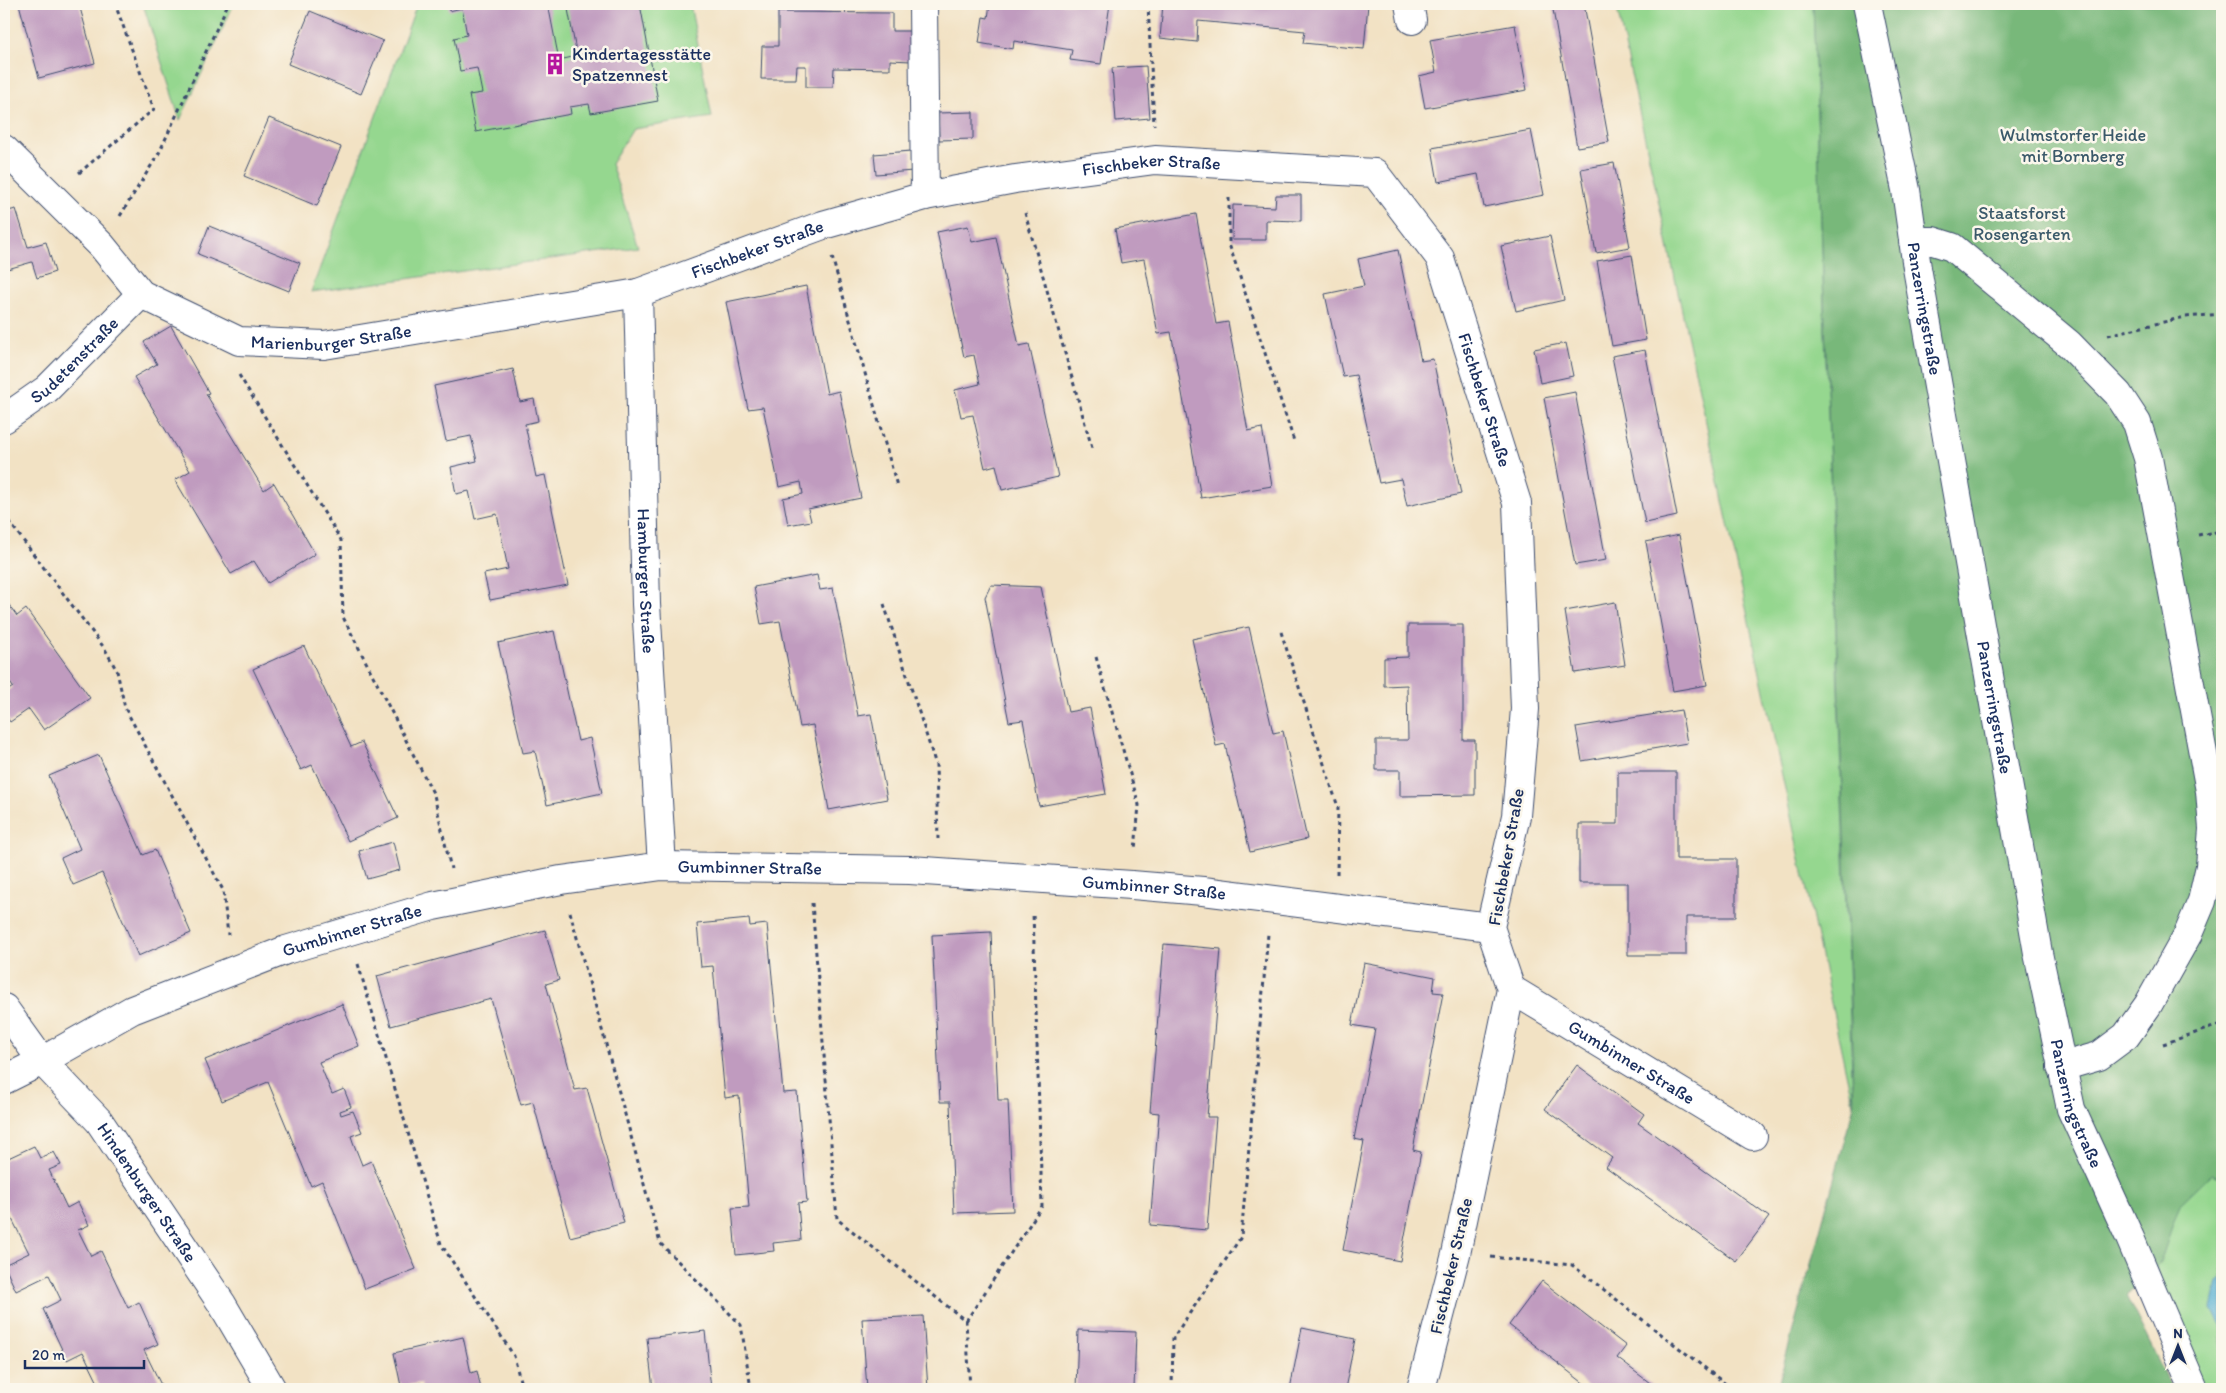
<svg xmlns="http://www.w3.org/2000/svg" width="2226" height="1393" font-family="Itim,sans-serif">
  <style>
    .green { fill: #95d78f; stroke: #588376 }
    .forest { fill: #78b87a; stroke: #4a746c }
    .water { fill: #53afd1; stroke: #376f98 }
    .building { fill: #c09bbf }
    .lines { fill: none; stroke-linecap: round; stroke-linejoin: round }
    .minor-casing { stroke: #3b4a6d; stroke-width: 30 }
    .path { stroke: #3b4a6d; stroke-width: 3; stroke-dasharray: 4 4; stroke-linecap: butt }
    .minor { stroke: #fff; stroke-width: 28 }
    .labels { text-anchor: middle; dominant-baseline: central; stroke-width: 5; stroke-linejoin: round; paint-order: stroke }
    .poi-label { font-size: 18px; fill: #1b2f5e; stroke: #fbf7ec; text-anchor: start }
    .park-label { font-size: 18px; fill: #3a596a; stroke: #fbf7ec }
    .street-label { font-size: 18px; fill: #1b2f5e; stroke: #fbf7ec }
  </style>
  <rect width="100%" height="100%" fill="#fbf7ec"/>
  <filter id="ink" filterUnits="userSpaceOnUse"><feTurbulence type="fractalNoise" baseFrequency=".02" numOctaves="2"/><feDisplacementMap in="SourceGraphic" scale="10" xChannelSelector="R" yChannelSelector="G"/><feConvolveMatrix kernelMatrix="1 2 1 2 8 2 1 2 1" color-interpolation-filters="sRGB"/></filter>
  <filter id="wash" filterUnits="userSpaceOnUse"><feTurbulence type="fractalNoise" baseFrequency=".0096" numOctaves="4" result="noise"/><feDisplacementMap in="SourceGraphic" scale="20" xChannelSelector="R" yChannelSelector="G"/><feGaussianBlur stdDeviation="1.12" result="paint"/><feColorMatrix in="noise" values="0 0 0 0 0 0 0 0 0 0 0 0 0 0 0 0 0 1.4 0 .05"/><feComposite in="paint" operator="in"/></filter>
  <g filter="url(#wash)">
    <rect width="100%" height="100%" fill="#f2e2c4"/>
    <path class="green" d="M143,4h91l-54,116z
      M417,4h273l22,113 -79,12 -22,35 27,83 -327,45z
      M1616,4h197l40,1101z
      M2222,950v439h-28l-99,-314z"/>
    <path class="forest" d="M1813,4h409v1174l-11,-4 -31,30 -20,59 -34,33 46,93h-395l77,-284z"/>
    <path class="water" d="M2222,1279v49l-10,-19 6,-27z"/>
    <g id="blocks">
      <path class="building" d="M19,4h60l16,59 -56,15z
        M448,4h100l11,56 18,-4 -10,-52h73l18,97 -67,12 -2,-9 -19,3 1,7 -95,18 -7,-37 13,-2 -5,-25 -17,3 -6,-33 13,-3 -5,-27 -13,3z
        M990,4h120l-9,60 -31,-4 2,-10 -58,-9 -1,8 -34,-6 4,-26 5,1z
        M1163,4h205l-4,45 -61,-6 2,-12 -107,-10 -1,21 -37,-4z
        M1552,4h32l25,138 -32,5z
        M310,11l73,30 -22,53 -73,-30z
        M778,12l114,1v18h19v30l-21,-1v9l-56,-1 -1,19h-27v-21h-9l-1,13h-35l1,-33h16z
        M1515,25l12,65 -102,18 -6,-32 17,-4 -6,-32z
        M1146,66l4,52 -34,3 -4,-53z
        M973,112v27l-34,1 -1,-27z
        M269,118l72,29 -24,59 -73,-30z
        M1531,130l13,65 -60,12 -6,-33 -40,8 -6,-34z
        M911,151l2,20 -37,3 -2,-20z
        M1614,163l16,84 -34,6 -15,-84z
        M1276,195h25v26l-35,-1v20h-34l1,-35 42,2z
        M16,209l12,38 18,-5 9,30 -18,6 -5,-16 -28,8v-58z
        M1196,214l20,110 12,-2 20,109 14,-3 10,58 -71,12 -30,-166 -13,2 -14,-75 -23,4 -6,-34z
        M209,226l91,37 -11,28 -91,-37z
        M968,226l4,16 24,-5 23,109 10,-2 29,133 -56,13 -6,-25 -11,3 -12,-53 -12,2 -6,-27 25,-6 -6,-29 -10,2 -27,-125z
        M1550,236l14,64 -48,11 -15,-65z
        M1398,250l23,111 12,-2 28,135 -54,12 -6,-27 -22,4 -23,-108 -13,2 -18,-83 39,-8 -6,-27z
        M1632,255l14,85 -34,6 -15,-85z
        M806,286l21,108 12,-3 22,107 -53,11 3,12 -23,4 -5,-27 20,-4 -2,-12 -22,5 -16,-80 -15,2 -22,-107z
        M171,326l38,67 -3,1 58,96 10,-7 41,71 -47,29 -14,-22 -23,13 -56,-94 15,-9 -56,-94 23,-13 -13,-22z
        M1566,343l7,33 -33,7 -6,-34z
        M1645,350l32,166 -32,7 -33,-167z
        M513,369l7,33 14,-3 4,22 -13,3 11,53 9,-2 23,110 -78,15 -6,-26 24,-5 -11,-55 -22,5 -6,-28 -13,3 -5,-27 26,-6 -6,-25 -25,5 -12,-55z
        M1575,392l31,168 -31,5 -31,-167z
        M1679,535l28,150 -34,6 -27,-149z
        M817,575l3,15 13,-2 25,128 13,-2 16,85 -58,11 -16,-85 -13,2 -20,-106 -19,3 -7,-37z
        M991,585l50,2 27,125 22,-4 16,86 -67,12 -16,-86 -14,2 -24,-125z
        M4,598l13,18 9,-7 64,89 -46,32 -15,-21 -19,13 -6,-9v-20l9,-6 -9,-13z
        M1615,602l10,63 -50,8 -10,-62z
        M1408,625h55v115h12v55l-75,1v-26h-24v-30h32l-1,-55 -23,1v-28l24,-1z
        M1249,627l24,106 10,-2 24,108 -57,13 -25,-108 -9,2 -24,-107z
        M554,631l24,110 12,-3 12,55 -55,12 -12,-54 -12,2 -25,-110z
        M304,646l47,101 11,-5 36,76 -50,23 -36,-76 -11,5 -48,-101z
        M1681,710l6,33 -105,18 -6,-34z
        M99,755l44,100 12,-5 36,83 -53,23 -36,-83 -29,12 -12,-27 19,-9 -31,-73z
        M1618,772h58v87h60v58h-50v38h-58v-72h-49v-59h39z
        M393,842l7,28 -33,9 -8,-28z
        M749,919l1,7 17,-2 16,169 14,-1 10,110 -9,1 3,37 -28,3 1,8 -38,4 -4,-47 17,-1 -10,-111 -14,2 -12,-132 -12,1 -4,-43z
        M545,930l14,50 -13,4 29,106 12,-2 37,135 -54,14 -37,-135 -12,3 -30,-106 -100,27 -14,-50z
        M991,932l7,168h10l5,111 -59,2 -4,-111h-10l-8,-167z
        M1164,944l57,5 -14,168h9l-9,113 -57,-5 9,-112 -9,-1z
        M1364,963l71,14 -2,15 10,1 -30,157 8,2 -21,109 -57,-11 21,-109 -10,-2 21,-110 -23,-4z
        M342,1004l17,42 -40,16 13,32 12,-5 7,18 -11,4 1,4 12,-4 9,21 -11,4 2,6 9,23 9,-4 45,108 -51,20 -43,-108 -11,5 -43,-104 -46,19 -17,-41z
        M1577,1065l67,49 -6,9 131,94 -33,44 -130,-94 6,-9 -67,-49z
        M34,1146l6,12 14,-6 7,13 -12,5 18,38 11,-6 11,23 -11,5 13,26 10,-5 27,57 11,-6 19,42 -14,6 19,39h-62l-18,-37 -16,8 -24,-51 18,-9 -12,-25 -33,16 -12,-26 25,-12 -25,-50v-43z
        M1542,1281l84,65 -9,12 41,31h-67l-82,-64z
        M923,1316l5,73h-61l-5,-70z
        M1302,1328l53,11 -10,50h-55z
        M1078,1330l58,2 -2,57h-58z
        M705,1331l6,58h-58l-6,-51z
        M463,1337l8,36 6,-2 4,18h-59l-1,-6 -20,3 -7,-33z"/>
    </g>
  </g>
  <g filter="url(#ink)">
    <use href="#blocks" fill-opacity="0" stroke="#3b4a6d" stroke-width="1"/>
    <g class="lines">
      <g class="minor-casing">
        <g id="minor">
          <path d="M923,4l2,192"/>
          <path d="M1409,4l3,16"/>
          <path id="s1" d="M1867,4l39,186 11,78 121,685 33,156 59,129 64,151"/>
          <path id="s2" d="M4,149l98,97 39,48 98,47 85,4 314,-52 185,-68 102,-29 90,-17 140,-19 220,13 65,85 77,245 8,206 -9,107 -26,111 21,62 -55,265 -35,135"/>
          <path d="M1913,241h20l19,6 117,97 49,50 19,29 11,35 62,333 3,38 -3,37 -8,35 -14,33 -40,71 -22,31 -27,20 -38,11"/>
          <path id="s3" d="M638,293l8,311 16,262"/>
          <path id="s4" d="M4,419l43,-30 94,-95"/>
          <path id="s5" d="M1511,989l242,147"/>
          <path id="s6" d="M4,1008l38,53 57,60 123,183 50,85"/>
          <path id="s7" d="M4,1080l38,-19 90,-51 154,-60 147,-44 128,-26 101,-14 248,4 222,15 71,6 287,36"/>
        </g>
      </g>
      <path class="path" d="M1148,4l6,121
        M79,173l75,-64 -39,-105
        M1229,198v46l65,197
        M1025,213l67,235
        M120,216l39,-63 69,-149
        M832,257l65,229
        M2108,335l77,-18 37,-3
        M239,375l102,165 2,77 91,178 17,74
        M4,515l101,134 12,22 8,37 98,182 5,45
        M2198,535l24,-4
        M884,604l52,161 2,74
        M1281,632l57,175 -1,67
        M1096,657l43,148 -4,45
        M812,903l25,316 129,102 4,68
        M570,912l90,331 81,82 10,64
        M358,964l83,280 73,112 8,33
        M2163,1044l59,-20
        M1491,1257l81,8 160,124
        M966,1321l76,-115 -9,-294
        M1172,1389l1,-51 68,-101 27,-303"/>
      <use href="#minor" class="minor"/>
    </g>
  </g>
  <defs>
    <g id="building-bare" transform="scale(1.725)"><path d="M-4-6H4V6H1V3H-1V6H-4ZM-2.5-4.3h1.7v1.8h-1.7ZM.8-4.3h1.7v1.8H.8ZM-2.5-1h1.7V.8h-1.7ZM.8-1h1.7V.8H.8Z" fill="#b5179e" stroke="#fbf7ec" stroke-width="2.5" paint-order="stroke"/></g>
  </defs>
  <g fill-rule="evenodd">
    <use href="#building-bare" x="555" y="64"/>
  </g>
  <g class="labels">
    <g class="poi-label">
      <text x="572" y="54">Kindertagesstätte<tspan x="572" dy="21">Spatzennest</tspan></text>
    </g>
    <g class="park-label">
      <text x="2073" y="135">Wulmstorfer Heide<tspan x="2073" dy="21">mit Bornberg</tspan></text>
      <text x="2022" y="213">Staatsforst<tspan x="2022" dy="21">Rosengarten</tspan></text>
    </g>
    <g class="street-label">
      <text stroke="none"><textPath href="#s2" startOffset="1244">Fischbeker Straße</textPath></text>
      <text stroke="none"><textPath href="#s2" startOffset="839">Fischbeker Straße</textPath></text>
      <text stroke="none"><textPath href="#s1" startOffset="310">Panzerringstraße</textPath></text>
      <text stroke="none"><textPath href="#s2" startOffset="401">Marienburger Straße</textPath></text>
      <text stroke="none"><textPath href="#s4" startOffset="92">Sudetenstraße</textPath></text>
      <text stroke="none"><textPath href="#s2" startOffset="1724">Fischbeker Straße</textPath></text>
      <text stroke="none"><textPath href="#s3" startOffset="288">Hamburger Straße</textPath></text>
      <text stroke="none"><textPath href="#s1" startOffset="715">Panzerringstraße</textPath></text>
      <text transform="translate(1506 857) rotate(-80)">Fischbeker Straße</text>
      <text stroke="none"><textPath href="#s7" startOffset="785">Gumbinner Straße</textPath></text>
      <text stroke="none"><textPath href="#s7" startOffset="1190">Gumbinner Straße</textPath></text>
      <text stroke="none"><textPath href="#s7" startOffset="380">Gumbinner Straße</textPath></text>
      <text stroke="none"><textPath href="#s5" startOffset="141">Gumbinner Straße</textPath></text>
      <text stroke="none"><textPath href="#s1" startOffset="1120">Panzerringstraße</textPath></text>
      <text stroke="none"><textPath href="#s6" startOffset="234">Hindenburger Straße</textPath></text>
      <text transform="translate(1451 1266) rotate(-77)">Fischbeker Straße</text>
    </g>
  </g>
  <rect width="2226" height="1393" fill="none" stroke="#fbf7ec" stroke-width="20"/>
  <g transform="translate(2178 1346)" stroke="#fbf7ec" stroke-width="4" paint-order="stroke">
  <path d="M0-4L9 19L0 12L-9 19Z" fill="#1b2f5e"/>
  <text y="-8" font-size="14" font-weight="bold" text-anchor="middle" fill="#1b2f5e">N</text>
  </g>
  <path d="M25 1360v8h119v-8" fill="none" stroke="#1b2f5e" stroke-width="2.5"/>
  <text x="32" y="1360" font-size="15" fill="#1b2f5e" stroke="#fbf7ec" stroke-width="4" paint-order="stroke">20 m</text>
</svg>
